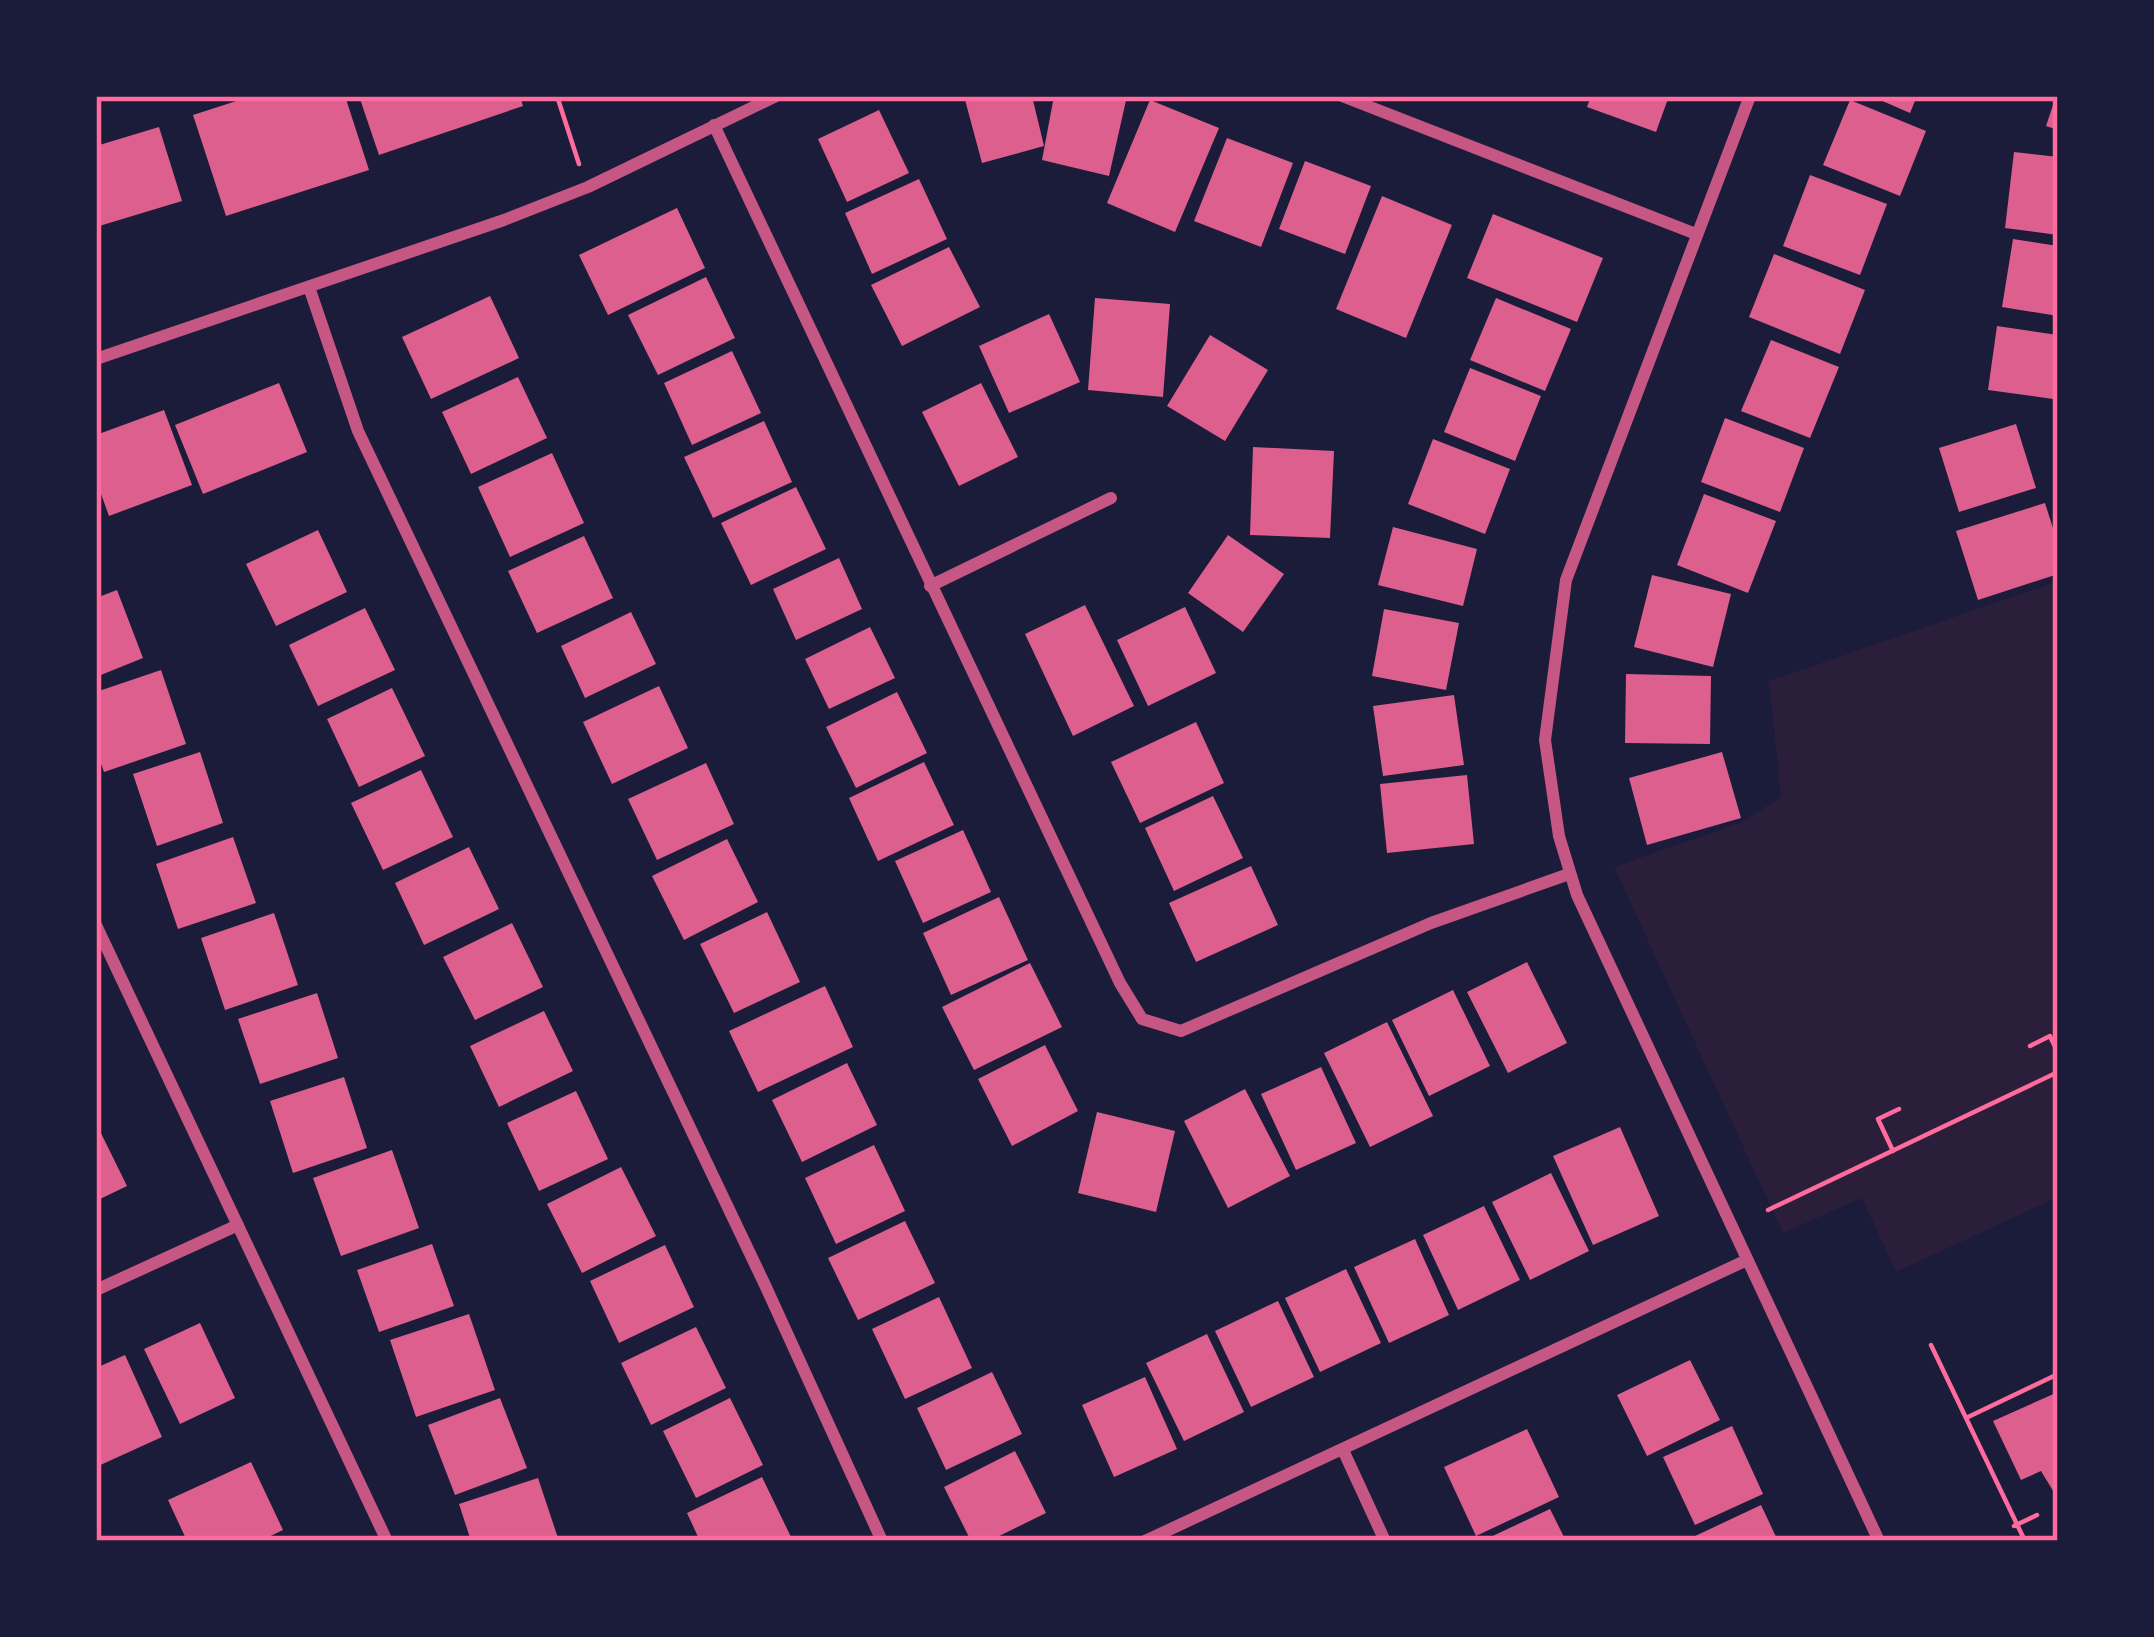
<svg xmlns="http://www.w3.org/2000/svg" width="2154" height="1637" font-family="Karla,sans-serif">
  <style>
    .green { fill: #2a1e3b }
    .building { fill: #dd5f8e }
    .lines { fill: none; stroke-linecap: round; stroke-linejoin: round }
    .path { stroke: #ff6b9d; stroke-width: 4.5 }
    .minor { stroke: #c65784; stroke-width: 12 }
    .neatline { fill: none; stroke: #ff6b9d; stroke-width: 4.5 }
  </style>
  <rect width="100%" height="100%" fill="#1b1b3a"/>
  <path class="green" d="M2058,581v616l-162,75 -34,-74 -79,35 -169,-366 128,-45 39,-25 -12,-116z"/>
  <path class="building" d="M252,96h93l24,74 -143,46 -33,-101z
    M359,96h161l3,10 -144,49z
    M964,96h68l12,50 -62,17z
    M1054,96h73l-18,80 -67,-16z
    M1591,96h78l-13,36 -69,-25z
    M1871,96h46l-7,17z
    M2056,96h2v34l-12,-4z
    M1150,100l69,28 -44,104 -68,-29z
    M1850,100l76,31 -26,65 -77,-31z
    M879,110l30,63 -62,29 -29,-63z
    M159,127l23,74 -86,26v-81z
    M1227,138l66,25 -32,84 -67,-26z
    M2014,152l44,5v78l-53,-7z
    M1305,161l66,25 -26,68 -66,-25z
    M1810,175l77,29 -27,71 -77,-29z
    M919,179l28,60 -75,35 -27,-61z
    M1382,196l70,29 -46,113 -70,-29z
    M677,208l28,60 -97,47 -29,-60z
    M1493,214l110,44 -26,64 -110,-44z
    M2013,239l45,7v70l-56,-9z
    M949,247l31,60 -78,39 -31,-61z
    M1774,254l91,36 -25,64 -91,-37z
    M706,277l29,61 -77,37 -30,-60z
    M490,296l29,62 -88,41 -29,-62z
    M1095,298l75,6 -7,93 -75,-7z
    M1496,298l75,31 -26,62 -75,-31z
    M1049,314l31,68 -71,31 -30,-67z
    M1997,326l61,9 -5,64 -65,-9z
    M1210,335l58,35 -43,71 -58,-35z
    M1771,340l68,27 -29,71 -69,-27z
    M732,351l29,62 -69,32 -28,-62z
    M1470,368l71,28 -26,65 -71,-29z
    M518,377l29,61 -76,36 -29,-62z
    M279,383l28,69 -104,42 -28,-69z
    M981,383l37,74 -59,29 -37,-74z
    M164,410l28,75 -83,31 -13,-36v-45z
    M1725,418l79,30 -24,64 -79,-30z
    M764,421l28,61 -79,36 -29,-61z
    M2016,424l20,64 -77,24 -20,-64z
    M1433,439l77,30 -25,65 -77,-30z
    M1253,447l81,4 -4,87 -80,-3z
    M552,453l32,70 -74,34 -32,-70z
    M796,487l30,62 -75,36 -30,-62z
    M1704,494l72,27 -28,72 -71,-28z
    M2045,503l13,41v30l-80,26 -22,-69z
    M1393,527l84,22 -14,57 -85,-21z
    M318,530l29,62 -71,34 -30,-62z
    M1228,535l56,39 -41,58 -55,-39z
    M584,536l29,62 -76,35 -29,-62z
    M839,558l23,51 -66,31 -23,-51z
    M1652,575l79,19 -18,73 -79,-20z
    M117,590l26,68 -47,19v-79z
    M1085,605l49,101 -61,30 -48,-102z
    M1185,607l31,66 -68,33 -31,-66z
    M365,608l30,62 -77,36 -29,-61z
    M1384,609l75,14 -13,67 -74,-14z
    M631,612l25,52 -71,34 -24,-52z
    M870,627l25,51 -66,31 -24,-50z
    M161,670l25,74 -82,28 -8,-23v-57z
    M1626,674l85,2 -1,68 -85,-1z
    M659,686l29,62 -76,36 -29,-62z
    M392,688l33,68 -66,31 -32,-68z
    M897,692l30,61 -71,35 -30,-61z
    M1454,695l10,70 -81,11 -10,-70z
    M1196,722l28,61 -84,40 -29,-61z
    M200,752l23,71 -66,23 -24,-72z
    M1722,752l19,66 -94,27 -18,-67z
    M924,762l30,63 -76,36 -29,-63z
    M706,763l28,61 -77,36 -29,-61z
    M421,770l32,67 -70,33 -32,-67z
    M1467,775l7,69 -87,9 -7,-69z
    M1213,796l30,62 -69,33 -29,-63z
    M963,830l28,62 -68,31 -28,-62z
    M233,837l23,66 -78,26 -22,-65z
    M727,839l31,63 -74,38 -32,-64z
    M469,847l30,62 -75,36 -29,-62z
    M1251,866l27,59 -82,37 -27,-59z
    M999,897l29,63 -77,35 -28,-62z
    M767,912l33,70 -66,31 -34,-69z
    M274,913l24,72 -73,25 -24,-72z
    M512,923l31,64 -68,33 -32,-63z
    M1527,962l40,81 -59,30 -41,-81z
    M1030,963l32,64 -88,43 -32,-63z
    M825,986l28,61 -95,45 -29,-61z
    M1453,990l37,76 -61,30 -37,-76z
    M317,993l21,65 -78,26 -22,-65z
    M544,1011l29,60 -74,36 -29,-61z
    M1387,1022l46,94 -63,31 -46,-94z
    M1045,1045l33,66 -66,35 -34,-67z
    M847,1063l30,62 -75,37 -30,-62z
    M1321,1067l35,76 -60,27 -35,-76z
    M344,1077l23,71 -74,25 -23,-72z
    M1245,1089l45,87 -62,32 -44,-87z
    M576,1091l32,68 -69,32 -32,-68z
    M1097,1112l78,19 -19,81 -78,-19z
    M96,1123l31,63 -31,15z
    M1620,1127l39,89 -66,29 -40,-89z
    M874,1145l31,66 -69,33 -31,-66z
    M392,1150l27,78 -78,28 -28,-78z
    M621,1167l35,69 -74,37 -35,-69z
    M1551,1173l38,78 -59,29 -38,-78z
    M1484,1206l36,74 -62,30 -35,-75z
    M905,1221l30,62 -77,37 -30,-62z
    M1415,1239l34,76 -60,28 -35,-76z
    M432,1244l22,62 -75,26 -22,-62z
    M665,1245l29,62 -75,36 -29,-62z
    M1346,1269l35,74 -61,29 -35,-74z
    M939,1297l33,71 -67,31 -33,-70z
    M1278,1301l36,76 -63,30 -36,-76z
    M469,1314l26,76 -79,27 -26,-77z
    M200,1323l35,75 -55,26 -36,-75z
    M696,1327l30,61 -75,37 -30,-62z
    M1207,1334l37,78 -60,29 -38,-78z
    M125,1355l37,82 -66,30v-99z
    M1690,1360l30,60 -73,36 -30,-61z
    M992,1372l30,62 -76,36 -29,-62z
    M1145,1377l32,72 -63,28 -32,-72z
    M2058,1392v107l-17,-28 -20,9 -28,-59z
    M500,1398l27,70 -72,27 -27,-70z
    M730,1398l33,67 -67,33 -33,-67z
    M1732,1426l31,68 -68,31 -32,-68z
    M1527,1429l32,68 -83,39 -32,-69z
    M1015,1451l31,62 -57,28h-18l-27,-54z
    M251,1462l32,68 -23,11h-73l-19,-41z
    M762,1477l29,60 -7,4h-84l-13,-28z
    M538,1478l21,63h-88l-12,-37z
    M1761,1505l17,36h-83l-2,-4z
    M1550,1509l16,32h-84z"/>
  <g class="lines">
    <path class="path" d="M557,96l22,68
      M2030,1046l20,-10 8,17
      M1893,1151l-15,-32 21,-10
      M1768,1210l290,-138
      M1931,1345l94,196
      M1966,1418l92,-44
      M2014,1526l23,-11
      M1980,1541l2,-1"/>
    <path class="minor" d="M1342,96l354,138
      M1750,96l-184,484 -21,160 14,96 18,59 302,646
      M714,125l406,858 22,36 39,12 250,-108 138,-49
      M309,287l49,144 407,854 117,256
      M96,359l408,-139 84,-33 188,-91
      M930,586l181,-88
      M96,925l291,616
      M96,1290l142,-65
      M1343,1450l42,91
      M1145,1541l602,-281"/>
  </g>
  <rect width="2154" height="1637" fill="none" stroke="#1b1b3a" stroke-width="198"/>
  <rect x="99" y="99" width="1956" height="1439" class="neatline"/>
</svg>
